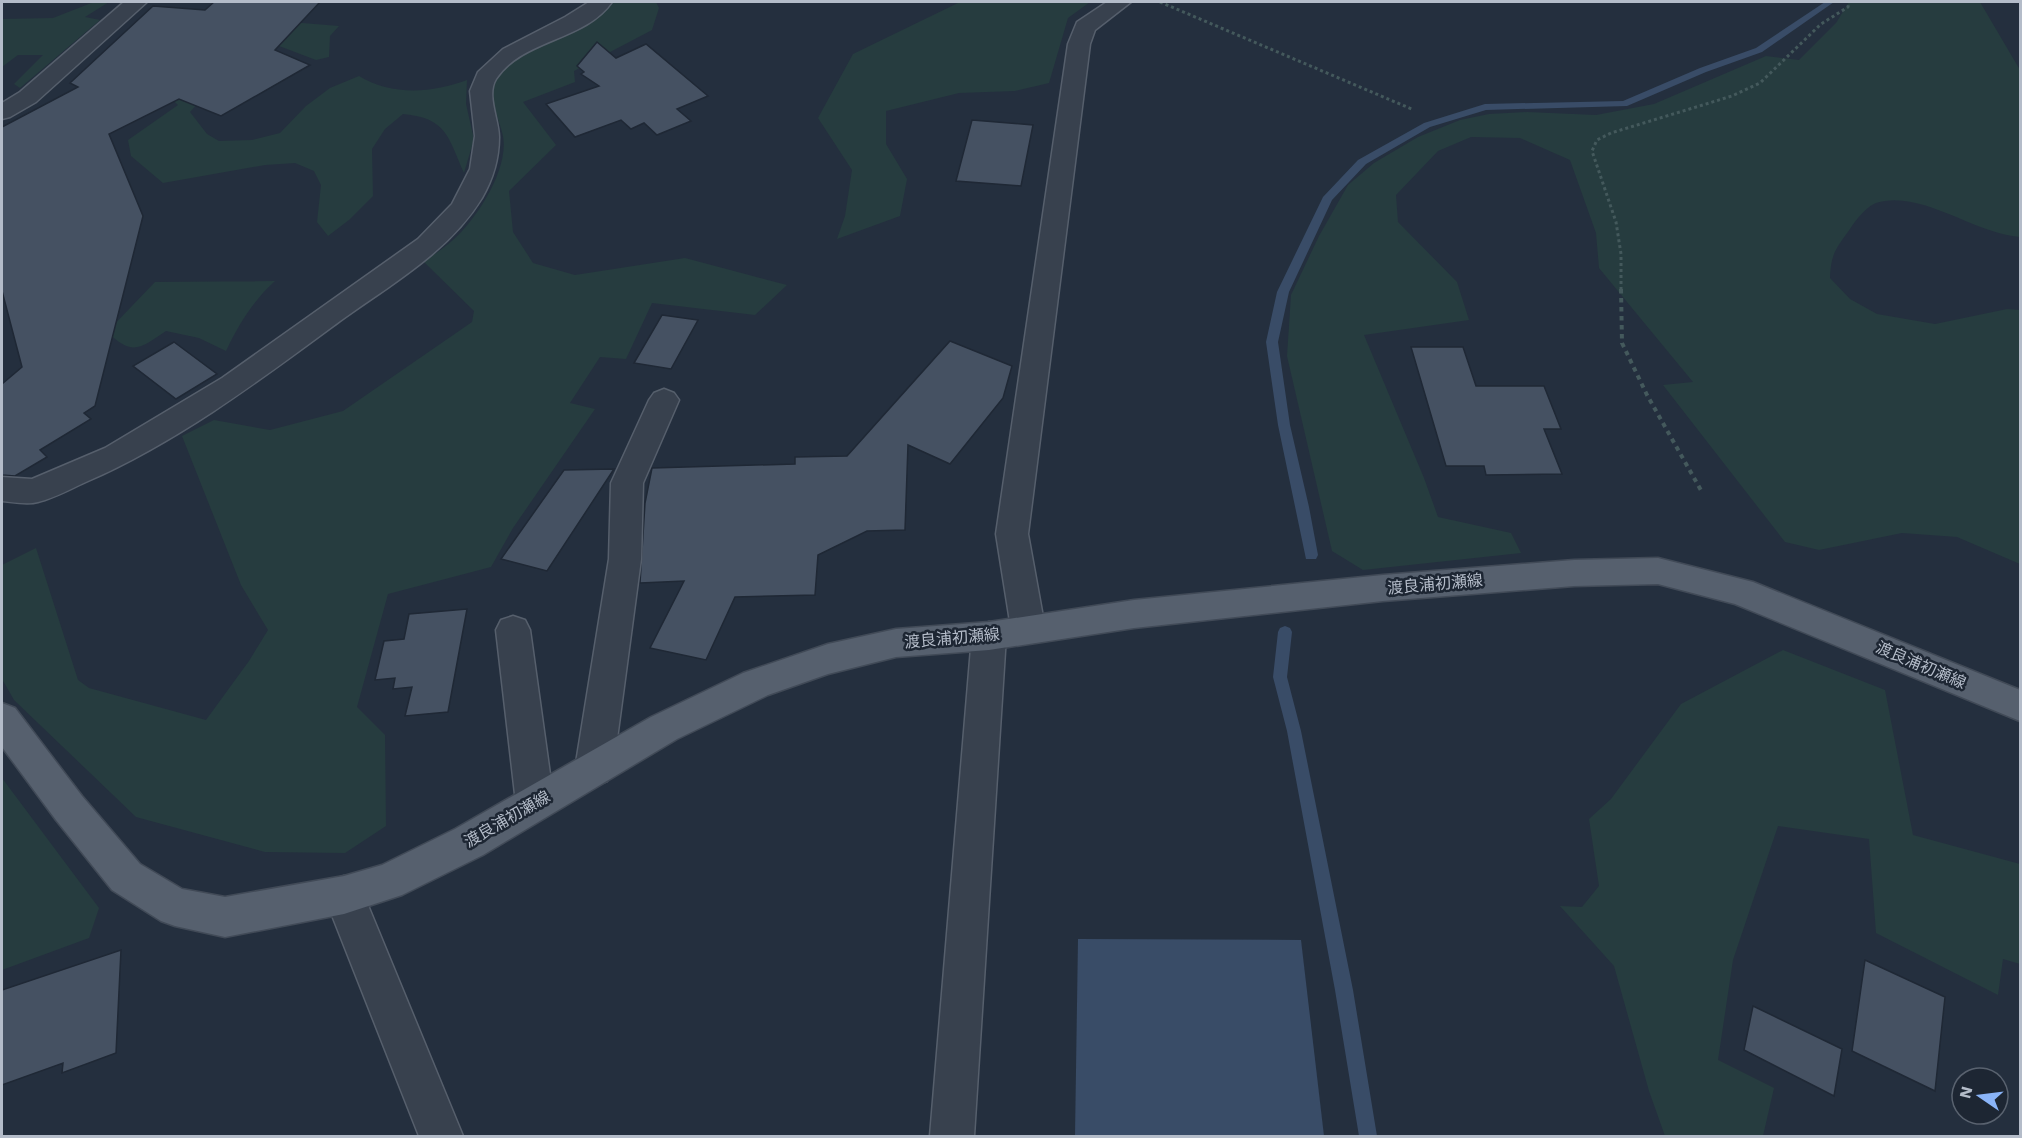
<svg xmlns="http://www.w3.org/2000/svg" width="2022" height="1138" font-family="'Work Sans','Noto Sans JP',sans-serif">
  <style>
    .green { fill: #263c3f }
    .water { fill: #394c67 }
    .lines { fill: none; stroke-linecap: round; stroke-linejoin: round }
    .stream { fill: #394c67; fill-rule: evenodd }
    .building { fill: #455162; stroke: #1f2835; stroke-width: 1.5 }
    .minor-casing { stroke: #565f6c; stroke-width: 3 }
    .major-casing { stroke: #414a57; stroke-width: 3 }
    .path-far1 { stroke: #44595c; stroke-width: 3; stroke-dasharray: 3 3; stroke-linecap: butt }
    .path { stroke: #44595c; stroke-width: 4; stroke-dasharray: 4.5 4.5; stroke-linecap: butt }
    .minor { fill: #38414e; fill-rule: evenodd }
    .major { fill: #56606e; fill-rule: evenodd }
    .labels { text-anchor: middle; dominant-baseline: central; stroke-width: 5; stroke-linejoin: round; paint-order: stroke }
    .street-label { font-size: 16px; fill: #b4bcc9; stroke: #1d2633 }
  </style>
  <rect width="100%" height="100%" fill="#242f3e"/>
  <path class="green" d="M94,2h15l-24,15 15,3 -80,68 -6,-4 29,-29h-25l-16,12v-48l51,-1z
    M612,2h44l3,6 -7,22 -78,41 1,11 -52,20 33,43 -47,46 4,41 20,31 42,12 110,-17 102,27 -32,30 -103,-12 -26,56 -26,-2 -30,46 25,6 -82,119 -22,39 -103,27 -31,113 28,28 1,91 -41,27 -80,-1 -129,-35 -122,-117 -12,-21v-114l34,-17 42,132 11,8 117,32 43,-59 19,-31 -27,-45 -59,-149 32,-16 56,10 73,-19 129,-89 2,-11 -50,-49c9,-7 20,-14 29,-22 24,-21 59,-75 49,-108 -4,-15 -14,-35 -6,-52 11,-25 81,-54 107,-68z
    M960,2h130l-22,16 -19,65 -34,8 -56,2 -73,18v33l21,35 -7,37 -63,23 8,-23 7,-46 -34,-52 35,-64z
    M1849,2h131l40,68v167c-46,-3 -99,-48 -144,-34 -9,3 -21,18 -26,26 -14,20 -19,24 -20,49l20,21 27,15 58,10 72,-15 13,1v254l-63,-27 -55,-4 -83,17 -34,-8 -122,-157 30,-3 -94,-114 -3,-35 -26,-73 -50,-22 -49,-1 -33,14 -42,44 2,27 59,60 12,38 -105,15 60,143 14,39 73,16 10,20 -158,17 -31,-19 -45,-195 4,-61 28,-59 29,-51 26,-22 44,-26 42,-17 29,-6 38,-2 69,3 58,-11 112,-48 33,4 37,-37z
    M278,21l61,5 -9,10 -1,21 -13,3 -58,-22 -68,74 17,22 12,7 33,-1 28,-7 26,-27 24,-18 29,-12c32,20 74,17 108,4l-1,24 8,35 -10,34c-16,-36 -17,-55 -61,-59l-18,15 -13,20 1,47 -24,24 -21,16 -11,-14 4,-37 -7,-14 -19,-8 -30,2 -102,18 -32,-27 -3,-16 50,-35 -26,-25z
    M275,281c-22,20 -36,43 -49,70l-27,-13 -33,-7c-27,18 -33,25 -59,1l48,-50z
    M1783,650l102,40 28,145 107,29v100l-17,-5 -5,36 -122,-62 -7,-94 -91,-13 -45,134 -15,100 56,28 -11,48h-98l-16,-45 -35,-125 -54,-60 22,1 17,-21 -10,-67 22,-20 70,-95z
    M2,778l97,130 -10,30 -87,32z"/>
  <path class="water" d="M1078,939l223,1 23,196h-249z"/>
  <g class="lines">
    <path class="stream" d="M1825,2h9l-72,50 -56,20 -79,34 -141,4 -56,17 -64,37 -34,36 -43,92 -11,50 12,83 19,82 9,48 -2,4h-10l-28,-134 -12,-83 11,-50 46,-95 35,-37 66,-37 61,-19 138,-3 77,-33 56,-20z
      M1285,626l5,2 2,4 -5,45 14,54 52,259 24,146h-18l-24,-146 -48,-259 -14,-54 5,-45 2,-4z"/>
  </g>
  <path class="building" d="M214,2h106l-45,48 35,15 -89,51 -42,-17 -70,35 34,82 -48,190 -11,7 7,6 -51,31 7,7 -32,19 -13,-1v-91l20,-17 -20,-76v-164l76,-40 -8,-4 83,-77 52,4z
    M597,42l19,16 30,-14 62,52 -31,13 14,12 -34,14 -13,-12 -13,6 -10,-9 -46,17 -29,-33 53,-18 -18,-12 3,-2 -7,-6z
    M972,120l61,5 -12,61 -65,-5z
    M662,315l36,5 -27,49 -37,-6z
    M950,341l62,25 -9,32 -53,66 -42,-19 -3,85 -38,1 -49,24 -3,40 -80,2 -29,63 -56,-12 34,-67 -44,2 5,-80 7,-35 143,-4v-7l52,-1z
    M174,342l43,32 -41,25 -43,-33z
    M1411,347h52l13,39h68l17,43h-17l18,45 -76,1 -2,-9h-38z
    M614,469l-67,102 -46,-12 63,-89z
    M467,609l-19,103 -43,4 7,-29 -19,2 2,-11 -20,2 9,-39 20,-2 5,-25z
    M121,950l-5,103 -54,20 1,-10 -61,22v-95z
    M1865,960l80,37 -10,94 -83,-40z
    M1753,1006l89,43 -8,47 -90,-46z"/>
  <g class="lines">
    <g class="minor-casing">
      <path id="minor" d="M124,2h23l-111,100 -26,15 -8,2v-16l18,-11z
        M589,2h23c-27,39 -90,37 -116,77 -10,16 3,41 3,58 0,22 -6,42 -17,61 -33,54 -92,87 -142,123 -80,59 -161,120 -252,160 -16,7 -33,17 -50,21 -11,3 -25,0 -36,-1v-24l30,2 73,-31 117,-70 196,-139 34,-35 18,-35 5,-33 -5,-45 8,-19 25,-23 62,-32z
        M1107,2h24l-36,28 -5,14 -62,490 17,94 -5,10 -12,4 -12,-4 -5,-10 -15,-94 72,-490 9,-22z
        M664,389l10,4 5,7 -36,83 -2,76 -28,210 -6,12 -13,5 -13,-5 -6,-12 34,-210 2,-76 38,-83 5,-7z
        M513,616l12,4 5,10 24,173 -6,12 -13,5 -13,-5 -6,-12 -20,-173 5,-10z
        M989,622l12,4 5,10 -32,500h-44l42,-500 5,-10z
        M344,876l14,5 105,255h-44l-95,-241 6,-14z"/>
    </g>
    <g class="major-casing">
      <path id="major" d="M1658,558l95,24 267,108v31l-285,-117 -77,-20 -84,2 -191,15 -249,27 -145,22 -93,7 -68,17 -60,21 -91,44 -194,116 -81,40 -58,19 -119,23 -50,-11 -14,-5 -49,-31 -56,-70 -54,-73v-44l13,5 67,88 58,68 42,25 43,8 119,-21 38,-11 73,-36 196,-112 92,-44 85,-29 68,-15 93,-7 145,-22 249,-25 191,-15z"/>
    </g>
    <path class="path-far1" d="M1160,2l254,108
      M1621,290v-36l-5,-32 -24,-71 5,-11 14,-7 121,-37 28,-13 61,-59 27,-17 1,-5"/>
    <path class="path" d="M1621,289l1,54 25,52 55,97"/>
    <use href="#minor" class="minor"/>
    <use href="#major" class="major"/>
  </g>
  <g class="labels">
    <g class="street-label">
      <text transform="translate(1435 584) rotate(-5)">渡良浦初瀬線</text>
      <text transform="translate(952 638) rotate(-5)">渡良浦初瀬線</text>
      <text transform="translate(1921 665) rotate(23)">渡良浦初瀬線</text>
      <text transform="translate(507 819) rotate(-30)">渡良浦初瀬線</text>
    </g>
  </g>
  <rect width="2022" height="1138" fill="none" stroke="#b4bcc9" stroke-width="6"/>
  <g transform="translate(1980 1096) rotate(284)"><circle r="28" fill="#1d2633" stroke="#59626f" stroke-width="1.5"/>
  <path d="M0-4.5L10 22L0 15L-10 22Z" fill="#8ab4f8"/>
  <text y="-9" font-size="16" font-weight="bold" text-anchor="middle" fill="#b4bcc9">N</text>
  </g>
</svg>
